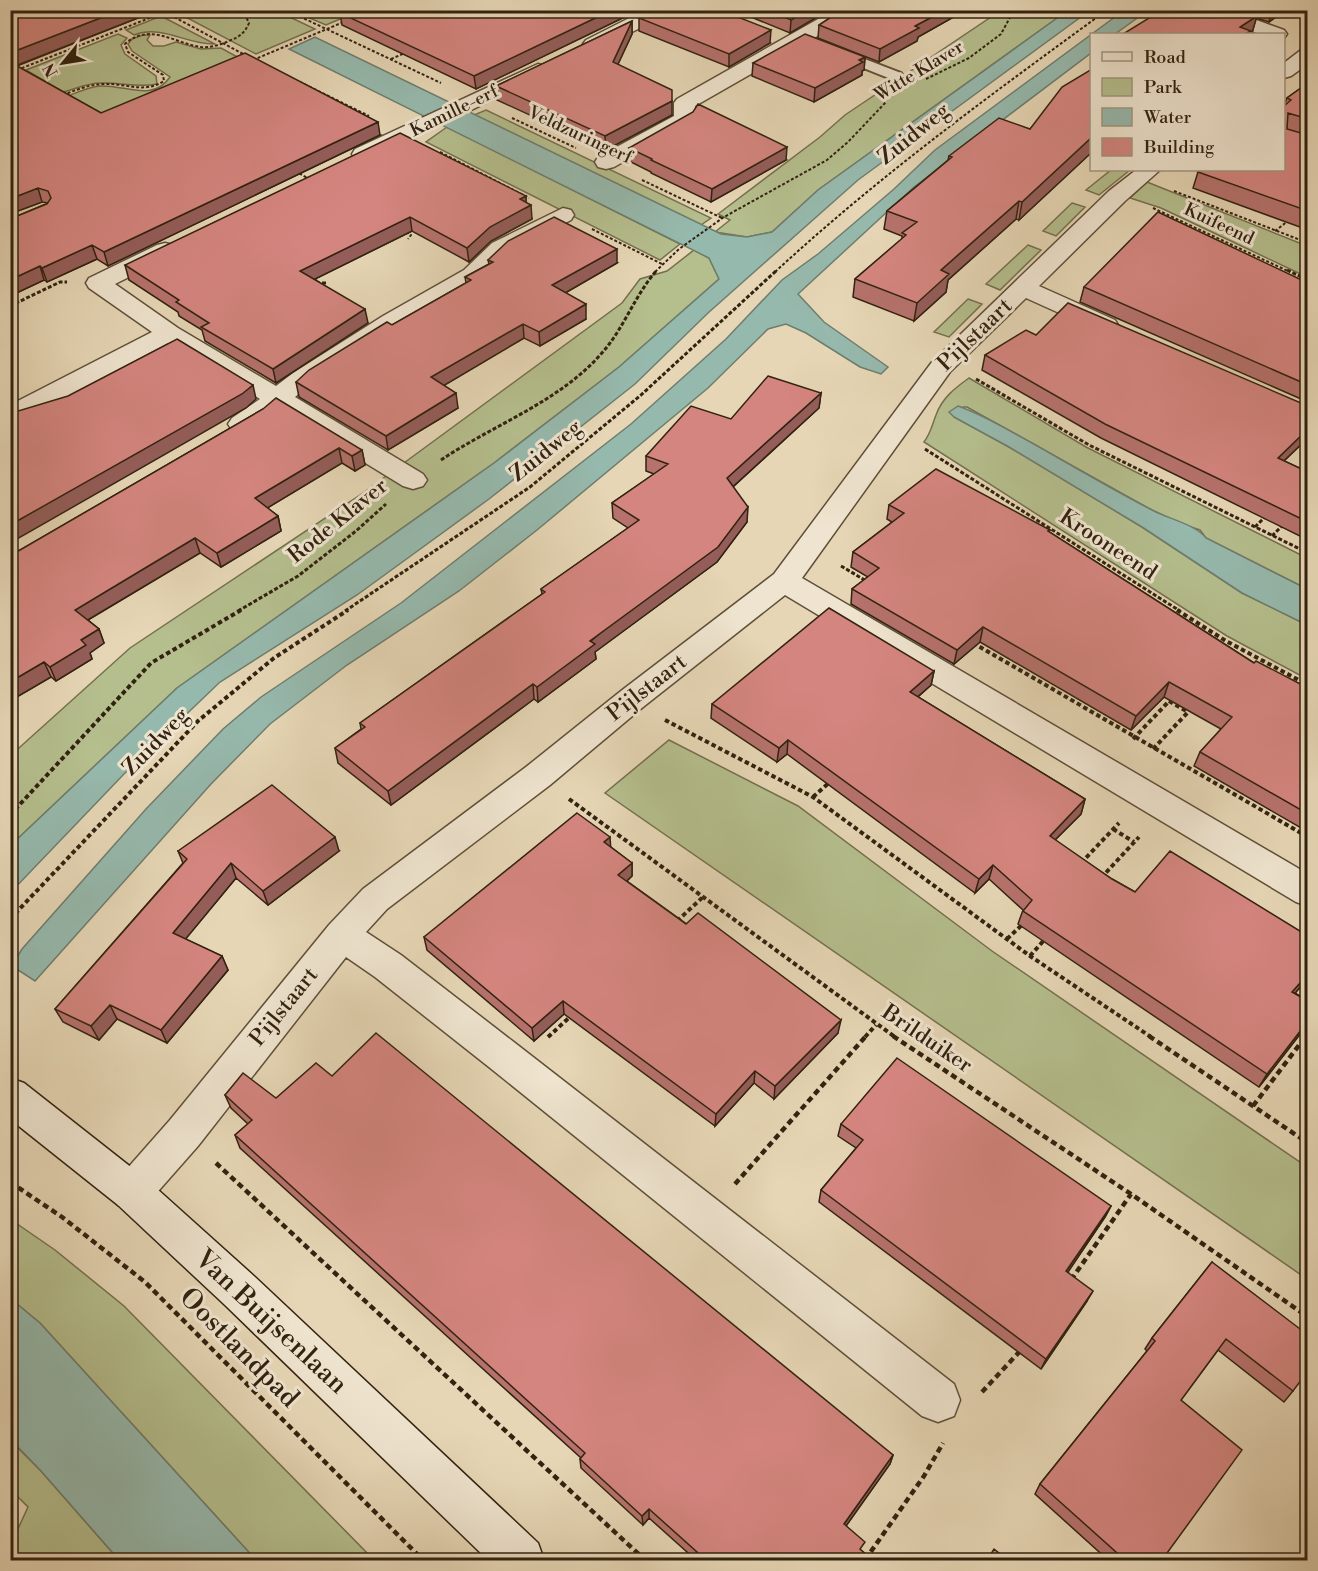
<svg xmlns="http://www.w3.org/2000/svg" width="1318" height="1571" font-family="'Libre Bodoni',serif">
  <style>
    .green { fill: #b5be8d; stroke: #74704e; stroke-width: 1.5 }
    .water { fill: #96b9ad; stroke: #6e7d6e; stroke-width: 1.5 }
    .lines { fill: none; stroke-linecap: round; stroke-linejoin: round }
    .lane-casing { stroke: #5f4f39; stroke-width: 4 }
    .street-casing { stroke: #5f4f39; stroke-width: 3 }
    .secondary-casing { stroke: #322210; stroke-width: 3 }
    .path-far3 { stroke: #322210; stroke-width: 2; stroke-dasharray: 3 2; stroke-linecap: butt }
    .path-far2 { stroke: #322210; stroke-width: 3; stroke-dasharray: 4 2; stroke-linecap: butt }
    .path-far1 { stroke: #322210; stroke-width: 4; stroke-dasharray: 4.5 3; stroke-linecap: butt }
    .path { stroke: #322210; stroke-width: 4.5; stroke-dasharray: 6 4; stroke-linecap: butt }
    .lane { fill: #efe4cf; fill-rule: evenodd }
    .street { fill: #efe4cf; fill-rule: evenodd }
    .secondary { fill: #efe4cf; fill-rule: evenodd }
    .wall { fill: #b6726d; stroke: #322210; stroke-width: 1.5 }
    .shaded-wall { fill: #945d59; stroke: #322210; stroke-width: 1.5 }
    .building { fill: #d4857f; stroke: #322210; stroke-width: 1.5 }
    .labels { text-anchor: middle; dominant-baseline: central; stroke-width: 6; stroke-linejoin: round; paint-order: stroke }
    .far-street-label { font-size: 18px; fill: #322210; stroke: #efe4cf }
    .street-label { font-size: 22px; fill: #322210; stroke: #efe4cf }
    .near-street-label { font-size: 27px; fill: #322210; stroke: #efe4cf }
  </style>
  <rect width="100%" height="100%" fill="#e6d6b5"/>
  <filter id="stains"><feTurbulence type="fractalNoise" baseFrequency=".00333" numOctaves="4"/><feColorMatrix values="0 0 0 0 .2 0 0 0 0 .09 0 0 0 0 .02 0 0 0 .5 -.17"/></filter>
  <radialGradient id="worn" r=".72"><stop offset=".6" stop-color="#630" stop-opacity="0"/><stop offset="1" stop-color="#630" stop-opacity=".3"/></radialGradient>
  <path class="green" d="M180,10l97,1 38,18 -59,25 -80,-42z
    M293,11h49l3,6 -19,8z
    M1000,11h67l-249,179 -46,42 -25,5 -32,-5 15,-12 -12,-6 102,-77 25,-22z
    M161,16l54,28c-28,1 -53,-20 -81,-9l-8,-5z
    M118,34l9,4 -6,7 4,9 31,22 1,8c-19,4 -37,-2 -57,-1 -12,0 -25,6 -37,9l-37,-22z
    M143,35h7l-3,5 6,6h11l12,-4 25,7 20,-1 22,12 -137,58 -38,-22c10,-4 21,-9 32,-10 24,-2 52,17 70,-9l-38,-26 -4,-7 4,-5z
    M486,110l225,108 -10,7 -227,-110z
    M447,127l233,117 -20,16 -234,-118z
    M1111,170h19l-31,25 -13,-5z
    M1147,182l160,64v31l-146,-69 -31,-10z
    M1072,203l13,4 -29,29 -13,-5z
    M1028,245l13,5 -41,40 -14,-6z
    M694,250l15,8 10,21 -100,88 -125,96 -317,225 -166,157 -1,-89 120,-108 233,-155 259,-190 18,-24 27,-8z
    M968,299l14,5 -33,33 -15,-5z
    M969,378l117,69 221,111v31l-101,-51 -6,-8 -22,-7 -30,-15 -181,-101h-4l-9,10 55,30 133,80 100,66 65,32v54l-80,-43 -303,-194c7,-9 8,-17 12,-27 6,-17 19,-27 33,-37z
    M669,740l129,66 194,145 315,216v112l-702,-486z
    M10,1219l45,31 69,56 250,254h-118l-216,-237 -29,-24z
    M10,1440l31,31 78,89h-108v-16l17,-37 -17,-17z"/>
  <path class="water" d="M1067,11h22l-231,169 -150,133 -73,71 -146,115 -132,96 -137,87 -96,92 -113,118v-47l166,-157 317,-225 125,-96 100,-88 -10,-21 -420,-209 26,-12 406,197 26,3 25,-5 46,-42z
    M1123,11h24l-32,23h-23l-1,19 -177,134 -116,107 26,28 64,45 -7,7 -21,-7 -54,-34 -20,-9 -18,5 -60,59 -171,142 -78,61 -112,74 -77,59 -59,60 -176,197 -20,-13 -1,-6 8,-13 124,-140 77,-80 38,-32 140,-94 230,-179 95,-85 56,-59 36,-26 76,-65 41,-39z
    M958,406c26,9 50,24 74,37 41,23 81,47 122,68 16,8 42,14 52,27l101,51v36l-65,-32 -100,-66 -133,-80 -55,-30 -5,-5z
    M11,1299l29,24 216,237h-137l-78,-89 -30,-31z"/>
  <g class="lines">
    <g class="lane-casing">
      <path id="lane" d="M836,48l65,25 2,3 -7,4 -5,-1 -60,-24 -2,-3z"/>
    </g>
    <g class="street-casing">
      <path id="street" d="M645,10h25l-2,4 -68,34h-14l-3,-4 3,-4z
        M834,10h24l-2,4 -161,92 1,13 -4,4 -78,44 -8,2 -8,-2 -3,-5 3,-5 76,-41v-13l3,-4z
        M1200,10h29l55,20 3,4 -3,4v-4h-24l-58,-20z
        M1308,48v16l-17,12 -7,2v-15l17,-13z
        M538,64l7,2 3,4 -3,4 -174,85 -8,2 -8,-2 -3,-5 3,-5z
        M1136,170h24l-35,31 -86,85 76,34 3,5 -3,5 -9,2 -9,-2 -71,-32 -76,74 -148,206 506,296v32l-12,-4 -511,-307 -142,112 -93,78 -163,124 -21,23 35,23 114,88 439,341 6,16 -6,16 -16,6 -16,-6 -433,-349 -114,-90 -29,-20 -148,189 -52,59 -14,6 -14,-6 -6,-13 6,-13 52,-59 159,-195 34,-36 163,-122 95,-76 153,-117 158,-212 177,-171z
        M563,208l8,2 3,5 -3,5 -63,33 -28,27 -79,46 -90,57 -16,14 128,77 4,6 -4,6 -10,3 -10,-3 -124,-76c-14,12 -28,25 -47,20l-4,-6 4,-6 28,-19 -92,-56 -149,79 -9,2v-19l142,-73 -63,-44 -3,-5 3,-5 68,-33 8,-2 8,2 4,5 -4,5 -58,29 63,44 98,58 17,-13 90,-57 81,-46 28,-27z"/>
    </g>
    <g class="secondary-casing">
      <path id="secondary" d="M10,1078l14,5 122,96 109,98 283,266 6,17h-56l-263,-255 -107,-100 -108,-86z"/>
    </g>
    <path class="path-far3" d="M161,10l84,45
      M286,10l155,73
      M391,59l16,-7
      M253,60l93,-39
      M17,70l153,-60
      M926,79l43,-21 32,-24 13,-24
      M300,82l69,34
      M63,95c13,-5 27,-11 41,-11 22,-1 40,10 60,-3l-1,-6 -35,-23 -3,-8c24,-22 49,-1 76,3 9,1 19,-2 28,-6 10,-4 16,-8 20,-18l-3,-6 3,-7
      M512,118l64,30
      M440,152l89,46
      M295,171l14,8
      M642,180l80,38
      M1174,191l134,52
      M1153,208l137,64
      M592,229l70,35
      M1275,231l13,-10
      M406,232l5,3 -3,4
      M655,272l24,-23 45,-32 103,-57 21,-18 38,-40
      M775,272c104,-96 218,-179 332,-262"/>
    <path class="path-far2" d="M1287,270l21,10
      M316,283h11
      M10,306l50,-24h7
      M10,341l5,3 -5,3
      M976,379l113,66 219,108
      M1297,441l11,5
      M925,449l255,162
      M441,460c52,-35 118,-58 160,-106 23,-25 33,-58 56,-84
      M1255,527l12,-12
      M1272,536l12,-12
      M841,566l27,16
      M238,611l60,-35 58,-45 30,-27
      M345,611l185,-124 111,-92 136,-125"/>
    <path class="path-far1" d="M1177,610l49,31 82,44
      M973,643l335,194
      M1169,701l19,11
      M665,720l148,77 217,159 121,81
      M1133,739l40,-42
      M1153,749l38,-40
      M813,797l17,-15
      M569,799l326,238
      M10,815l141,-152 90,-53
      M1113,829l21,13
      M1081,863l38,-40
      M1101,878l38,-41
      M10,919l188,-198 76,-63 74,-48
      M677,921l26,-24
      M1007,939l17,-16
      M1030,956l16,-18
      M548,1037l23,-21
      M865,1037l11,-12
      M1305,1037l3,-4"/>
    <path class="path" d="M893,1036l238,158 177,123
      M1149,1036l159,107
      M1253,1106l53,-70
      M216,1163l429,397
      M10,1182l52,35 83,65 278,278
      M735,1184l131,-148
      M1071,1280l60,-86
      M982,1392l40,-43
      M10,1506l7,6 -7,12
      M865,1560l59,-84 19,-33"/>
    <use href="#lane" class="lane"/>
    <use href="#street" class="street"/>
    <use href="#secondary" class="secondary"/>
  </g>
  <path class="wall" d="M10,10l138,4 -131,52 84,47 279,22 -272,131 -11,-7 -50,23 -3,-2 -34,16v-77l38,-16 -6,-1 -32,12z
    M639,10l-163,79 -134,-64 -2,-12z
    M734,10h95l-39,23z
    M842,10h124l-48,27 -1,4 -38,21 -61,-24 1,-13z
    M1162,10h123l-16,12 -13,-4 -4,15z
    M639,18l131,25 -41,24 -90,-36z
    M632,21v13l-14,30 54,51 -66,35 -109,-50 -1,-14z
    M865,57l-1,13 -2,1v4l-48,27 -62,-26 1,-13z
    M1092,69v83l-73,68 -3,-1 -68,61 -2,12 -32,29 -61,-24 2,-18 47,-40v-3l-18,-7 3,-18 61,-51 1,-4 81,-27z
    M1308,83v147l-115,-42 5,-16 86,-2v-65l3,-7z
    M629,148l157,12 -75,42 -60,-29v-1l-22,-11z
    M526,196v7l6,16 -41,22 -22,21 -57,-31 -97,48 53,44 -92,60 -71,-42 -3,-11 -23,-14 -1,-4 -49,-32 -4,-15z
    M488,260l129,3 -52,30 21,26 -46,27 -16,-8 -80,47 14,23 -70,42 -89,-53 -3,-15 96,-57 74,-42 -1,-6 24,-13z
    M1308,283v119l-228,-100 4,-15z
    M1036,335l272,71v32l-24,23 24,11v68l-207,-102 -119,-68 3,-15z
    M821,393l-2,15 -86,79 14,35 -30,40 -122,90 1,7 -58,43 -4,-3 -143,106 -53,-42 -3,-15 26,-19 -1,-6 182,-129 -1,-5 87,-61 -15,-10 -1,-15 42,-29 -8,-3v-15l85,-37z
    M263,409l99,41 3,15 -10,6 -13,-8 -75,45 11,8 3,15 -60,36 -21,-14 -112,67 11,9 5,14 -14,10 2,6 -36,22 -5,-4 -41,24 5,-148z
    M889,505l161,25 -1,2 205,131 54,25v144l-114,-66 6,-14 21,-23 -57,-32 -33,33 -151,-88 -26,22 -103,-60 1,-15 16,-12 -17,-10 2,-15 39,-30 -5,-3z
    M934,671l-3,14 -13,12 167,102 -4,15 -26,26 57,39 23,13 173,44v42l-13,15 13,8v23l-49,63 -241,-163 5,-14 -34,-31 -14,14 -188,-139 -10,8 -66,-44 1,-14z
    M611,847l21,16v13l-5,5 211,152 -64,66 -20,-16 -39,43 -151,-112 -30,27 -107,-91 -3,-13z
    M178,851h161l-71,54 -32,-27 -51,61 37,17 6,14 -61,73 -50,-24 -18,21 -36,-18 -8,-13 128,-146z
    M332,1076l561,379 -3,9 -44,62 15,25 12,9h-177l-47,-42 -6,7 -62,-57 -1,-9 1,-1 -341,-310 -5,-13 13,-11 -17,-16 -6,-13 51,3z
    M841,1124l270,82 -6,11 -37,55 19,29 -46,68 -222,-167 2,-12 35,-42 -18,-12z
    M1212,1262l81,129 -9,11 -66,-52 -37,50 -19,160h-54l-73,-66 5,-10 107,-133 -2,-2 7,-11z"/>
  <path class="shaded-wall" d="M121,10h26l1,4 -138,54v-15z
    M612,10h27l-163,79 -2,-13z
    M807,10h22l-39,23 1,-13z
    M945,10h21l-48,27 -1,4 -38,21 1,-13 35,-23z
    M1272,10h13l-16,12z
    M1257,16l-5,17 -2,1h-12l2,-7z
    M632,21v13l-19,41v-13z
    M771,30l-1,13 -41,24v-13z
    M865,57l-1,13 -2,1v4l-48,27 1,-14z
    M672,101v14l-66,35 -1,-14z
    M378,122l2,13 -272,131 -4,-14z
    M1092,137v15l-73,68 3,-18z
    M787,147l-1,13 -75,42 1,-13z
    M38,188l4,14 -32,12v-15z
    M526,196v12l5,-3 1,14 -41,22 -22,21 -2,-14 53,-49z
    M1019,201l-3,18 -68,61 -2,12 -32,29 3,-18 24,-33z
    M410,217l2,14 -109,54 -3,-14z
    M92,245l5,14 -50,23 -5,-14z
    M617,249v14l-64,37 -1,-15z
    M40,266l4,14 -34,16v-16z
    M586,304v15l-46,27 -1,-14z
    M365,309l3,14 -92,60 -3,-14z
    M523,324l1,14 -91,54 -2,-15z
    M253,385l3,14 -10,9 -236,135v-18z
    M456,393l2,15 -70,42 -2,-14z
    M821,393l-2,15 -93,85 1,-15z
    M1308,429v9l-36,34 6,-14z
    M339,448l3,15 -83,50 -4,-15z
    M362,450l3,15 -10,6 -3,-15z
    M748,507l-1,15 -30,40 -122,90 1,7 -58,43 -1,-15z
    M278,516l3,15 -60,36 -4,-14z
    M195,538l5,15 -119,71 -6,-14z
    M983,627l-3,15 -26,22 3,-14z
    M99,629l5,14 -14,10 2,6 -36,22 -6,-14 31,-27z
    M44,662l7,15 -41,24v-19z
    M934,671l-3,14 -24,21 3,-14z
    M1169,682l-5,15 -33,33 5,-14z
    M533,684l1,15 -143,106 -3,-14z
    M788,740l-1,14 -10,8 2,-14z
    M1085,799l-4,15 -36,36 5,-14z
    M335,837l4,14 -71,54 -5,-14z
    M610,837l1,14 -7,-9z
    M231,863l5,15 -57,69 -6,-14z
    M632,863v13l-13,12 -1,-13z
    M993,865l-4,14 -14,14 4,-14z
    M222,956l6,14 -61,73 -6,-13z
    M1308,974v4l-23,27 7,-13z
    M563,1001l1,13 -30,27 -2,-13z
    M110,1005l7,14 -18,21 -8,-14z
    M841,1020l-3,13 -64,66 1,-13z
    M1308,1021v3l-49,63 8,-13z
    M755,1071l-1,12 -39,43 1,-12z
    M1111,1206l-6,11 -44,65 5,-11z
    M1093,1291l-6,10 -46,68 5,-10z
    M893,1455l-3,9 -49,69 3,-9z
    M649,1509v9l-6,7 -1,-9z"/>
  <path class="building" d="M10,10h111l-111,43z
    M345,10h267l-138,66 -134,-63z
    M654,10h66l51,20 -42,24 -90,-36z
    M767,10h40l-16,10z
    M842,10h103l-30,16 4,2 -39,21 -61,-24z
    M1162,10h78l17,6 -17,11 11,4 -6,3h-122z
    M632,21l-19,41 59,28v11l-67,35 -109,-50z
    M805,34l60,23 -6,3 4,2 -48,26 -62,-25z
    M245,53l133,69 -274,130 -12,-7 -50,23 -2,-2 -30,14v-61l37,-15 4,-6 -3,-7 -10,-3 -28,11v-137l91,51z
    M1092,69v68l-70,65 -3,-1 -78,69 8,4 -32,29 -62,-24 51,-44 -4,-2 15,-11 -30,-11 65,-54 -3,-1 50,-38 31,11 32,-42z
    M1308,83v36l-20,-6 -1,16 21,6v76l-110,-39 3,-2h83v-64l7,-6 -4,-2z
    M698,104l89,43 -75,42 -61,-29 1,-1 -23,-11 64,-36z
    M400,133l126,63 -6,3 11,6 -41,22 -23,21 -57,-31 -110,54 65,38 -92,60 -72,-42 8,-4 -33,-21 3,-2 -54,-35z
    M1158,212l150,71v102l-224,-98z
    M554,217l63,32 -65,36 34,19 -47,28 -16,-8 -92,53 25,16 -70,43 -90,-54 13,-12 78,-48 5,3 79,-45 -6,-3 28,-15 -5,-2 20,-19z
    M1068,303l240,103v23l-30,29 30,14v50l-203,-98 -120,-69 41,-25 10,5z
    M177,339l76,46 -11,9 -232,131v-115l5,2 53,-16z
    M768,376l53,17 -94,85 21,29 -30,40 -128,94 5,3 -58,43 -4,-3 -145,107 -53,-43 30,-21 -5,-4 185,-131 -4,-3 98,-69 -27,-17 56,-39 -22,-8 45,-50 40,13z
    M276,398l86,52 -10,6 -13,-8 -84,50 23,18 -61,37 -22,-15 -120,72 24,19 -18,11 5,5 -36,22 -6,-5 -34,20v-128l5,-1 248,-144z
    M936,469l114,61 -2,1 206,132 2,-2 52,27v126l-108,-62 32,-35 -63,-35 -33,34 -153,-89 -26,23 -105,-61 27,-21 -26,-16 51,-39 -15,-8z
    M829,608l105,63 -24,21 175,107 -35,37 62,43 23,13 35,-41 138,85v38l-16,18 16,9v20l-41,53 -244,-163 9,-11 -39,-35 -14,14 -191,-139 -9,8 -67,-44z
    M272,785l63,52 -72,54 -32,-28 -58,70 49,23 -61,74 -51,-25 -19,21 -36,-17 132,-150 -9,-8z
    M577,813l33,24 -6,5 28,21 -14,12 68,49 12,-11 143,107 -66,66 -20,-15 -39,43 -153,-113 -31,27 -108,-91z
    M376,1033l517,422 -49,69 21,18 -5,7 13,11h-167l-57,-51 -7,7 -62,-57 5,-6 -350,-318 17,-15 -27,-25 18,-22 33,25 40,-35 16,13z
    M897,1058l214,148 -45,65 27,20 -47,68 -225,-169 42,-50 -22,-16z
    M1212,1262l96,73v36l-15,20 -67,-52 -45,61 61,50 -80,110h-37l-85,-76 115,-143 -3,-3z
    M994,1549l14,11h-21z"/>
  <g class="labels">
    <g class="far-street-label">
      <text transform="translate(919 71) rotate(-31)">Witte Klaver</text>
      <text transform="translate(454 111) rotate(-26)">Kamille-erf</text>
      <text transform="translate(580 135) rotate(25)">Veldzuringerf</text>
      <text transform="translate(1219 224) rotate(25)">Kuifeend</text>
    </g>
    <g class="street-label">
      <text transform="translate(914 134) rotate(-39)">Zuidweg</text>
      <text transform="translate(975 335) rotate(-44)">Pijlstaart</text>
      <text transform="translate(546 451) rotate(-39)">Zuidweg</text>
      <text transform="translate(338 521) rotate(-39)">Rode Klaver</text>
      <text transform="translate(1108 545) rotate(33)">Krooneend</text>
      <text transform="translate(647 688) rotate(-38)">Pijlstaart</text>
      <text transform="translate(156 742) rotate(-46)">Zuidweg</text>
      <text transform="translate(284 1007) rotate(-51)">Pijlstaart</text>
      <text transform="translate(927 1039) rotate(34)">Brilduiker</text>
    </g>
    <g class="near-street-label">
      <text transform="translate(271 1322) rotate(43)">Van Buijsenlaan</text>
      <text transform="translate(239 1348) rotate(45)">Oostlandpad</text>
    </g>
  </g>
  <rect width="1318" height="1571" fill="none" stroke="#e6d6b5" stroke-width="36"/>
  <rect x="12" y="12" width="1294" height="1547" fill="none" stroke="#322210" stroke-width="3"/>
  <rect x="18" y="18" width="1282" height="1535" fill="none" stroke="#322210" stroke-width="1.5"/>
  <rect x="1090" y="33" width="195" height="138" fill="#efe4cf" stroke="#a39683" stroke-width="1.5"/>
  <rect x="1102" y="52" width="30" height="9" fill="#efe4cf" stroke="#a39683" stroke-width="1.5"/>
  <text x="1144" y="63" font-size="18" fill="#322210">Road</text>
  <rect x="1102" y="78" width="30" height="18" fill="#b5be8d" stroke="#a39683" stroke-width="1.5"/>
  <text x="1144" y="93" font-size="18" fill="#322210">Park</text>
  <rect x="1102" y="108" width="30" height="18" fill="#96b9ad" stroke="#a39683" stroke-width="1.5"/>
  <text x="1144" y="123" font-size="18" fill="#322210">Water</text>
  <rect x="1102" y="138" width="30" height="18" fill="#d4857f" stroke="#a39683" stroke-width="1.5"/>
  <text x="1144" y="153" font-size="18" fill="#322210">Building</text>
  <g transform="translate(63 63) rotate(240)" stroke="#efe4cf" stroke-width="4.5" paint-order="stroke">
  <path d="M0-4.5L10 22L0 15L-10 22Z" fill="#322210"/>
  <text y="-9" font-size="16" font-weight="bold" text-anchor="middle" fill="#322210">N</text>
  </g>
  <rect width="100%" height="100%" filter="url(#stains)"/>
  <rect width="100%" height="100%" fill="url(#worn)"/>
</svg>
